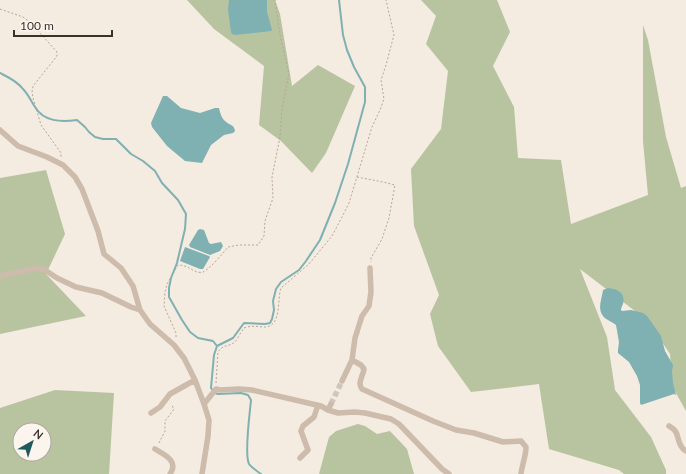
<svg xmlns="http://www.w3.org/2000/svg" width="686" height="474" font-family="Lato,sans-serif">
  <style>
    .green { fill: #b8c4a0; fill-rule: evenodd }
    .water { fill: #7fb0b2 }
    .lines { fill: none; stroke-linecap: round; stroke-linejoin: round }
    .stream { stroke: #7fb0b2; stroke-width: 2 }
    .minor-tunnel { stroke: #cfc6bd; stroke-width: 5.5; stroke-dasharray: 5.5 3; stroke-linecap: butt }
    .path { stroke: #b9a596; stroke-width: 1; stroke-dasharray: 2 2; stroke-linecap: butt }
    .minor { stroke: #cdbbac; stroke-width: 5.5 }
  </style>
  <rect width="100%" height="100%" fill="#f4ebe1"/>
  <path class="green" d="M187,0h88l5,14 12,72 26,-21 37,21 -29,67 -14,20 -31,-32 -22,-16 5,-59 -50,-37z
    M421,0h76l13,32 -17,34 21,41 4,51 43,2 10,64 77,-29 -5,-54v-116l5,15 18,97 15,51 5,-2v225l-14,-25 -2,-32 -22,-33 -68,-52 27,68 8,53 36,47 15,33v4h-42l-5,-4 -70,-21 -10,-65 -68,8 -33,-46 -8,-32 9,-19 -25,-69 -3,-57 30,-40 7,-58 -22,-27 10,-28z
    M46,170l19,64 -19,40 40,42 -86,18v-156z
    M55,390l59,3 -5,81h-109v-66zM20,430h24v24h-24z
    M358,424l7,2 12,8 13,-3 17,18 7,25h-95l10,-37 7,-6z"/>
  <path class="water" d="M229,0h38v12l5,18 -1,1 -36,4 -3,-1 -1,-2 -3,-22z
    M163,96h4l14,12 19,5 15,-5h4c1,5 3,11 6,13 5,5 9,3 10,10l-2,2 -9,2 -13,10 -9,18 -17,-2 -18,-15 -15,-19 -1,-4z
    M200,229l4,1 5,13 2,1 10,-2 2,4 -3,5 -10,4 -20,-8 -1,-2 9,-15z
    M185,247l24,9 1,1 -7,12h-3l-20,-8z
    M608,288c9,1 18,4 15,16 -1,2 -2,4 -2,6l1,1 9,-1 12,3 4,3 14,20 4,15 8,14 -1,7 1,11 3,12 -2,-1 -33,11 -1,-2v-18l-3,-9 -8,-14 -11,-9v-3l1,-8 -3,-17c-3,-3 -10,-5 -13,-9 -6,-8 -1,-17 0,-26z"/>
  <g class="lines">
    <path class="stream" d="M0,73c8,4 17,8 23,16 5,5 8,12 12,18 9,15 26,15 42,13l8,7 4,5 6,5 8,2h13l15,15 12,7 12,10 7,12 16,17 8,14 -1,15 -8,34 -6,15 -2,10v9l13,23 8,12 8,6 15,3 4,5
      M261,474c-4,-3 -9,-6 -12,-10 -5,-10 1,-52 2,-64l-3,-5 -7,-2 -23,1 -3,-1 -4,-5 3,-33 3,-9 16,-8 11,-15 21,1 5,-1 2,-4 2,-9 -1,-9 3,-12 5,-7 18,-12 7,-9 14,-21 15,-37 13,-39 17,-62v-15l-11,-20 -7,-17 -4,-15 -4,-35"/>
    <path class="minor-tunnel" d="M331,404l11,-23"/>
    <path class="path" d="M0,9l23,8 8,6 26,29v4l-24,30 -1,6 1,6 8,27 20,28v4
      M357,177l26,5 12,3 -6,33 -7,21 -11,19v4
      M176,337v-4l-12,-27 1,-14 2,-8 11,-19c8,0 12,4 19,7 1,0 4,1 6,0 6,-2 21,-20 25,-25l11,-2h19l6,-9 1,-15 8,-23 -1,-21 8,-40 2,-28 7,-35 -9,-39 -5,-35
      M216,383l2,-31c5,-8 11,-5 17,-10 3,-4 6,-10 9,-14 7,-3 15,-1 22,-1 16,-2 11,-29 15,-39l28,-24 23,-28 10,-19 7,-14 23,-76 8,-17 4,-11 -3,-19 5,-15 8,-30 -8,-35
      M159,443l6,-12v-10l9,-12 -3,-5"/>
    <path class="minor" d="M0,130l18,16 29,11 16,8 12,12 7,12 16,42 6,23 17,14 12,18 7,24 10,14 24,21 10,13 11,22 9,24 5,16 -1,16 -6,38
      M0,276l37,-8 8,2 12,8 19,9 26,6 29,14 9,3
      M352,360l9,5 3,4c-1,7 -7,14 -2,20l71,32 23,9 18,3 29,9 18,-1 5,6c0,9 -4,18 -5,27
      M342,381l10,-21 3,-22 7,-22 7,-10 2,-14 -1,-24
      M204,404l12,-15 4,1 19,-1 13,1 69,16 7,4 10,3 17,-1 10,1 26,6 8,5 43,45 7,5
      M328,410l3,-6
      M151,413l9,-6 10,-13 25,-14
      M669,426c11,6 7,12 12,20 1,2 3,4 5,5
      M155,449c10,6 24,12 15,25
      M300,458l8,-8 -7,-19 2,-5 11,-9 4,-12"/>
  </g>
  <g transform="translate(32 442) rotate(39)"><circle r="19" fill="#fbf5ee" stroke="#aea6a0"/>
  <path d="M0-3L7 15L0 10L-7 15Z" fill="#1f5a5e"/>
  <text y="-6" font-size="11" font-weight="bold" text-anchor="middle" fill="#3b302b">N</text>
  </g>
  <path d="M14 30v6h98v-6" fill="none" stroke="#3b302b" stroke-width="2"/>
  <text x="20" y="30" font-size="12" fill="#3b302b" stroke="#fbf5ee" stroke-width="3" paint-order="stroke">100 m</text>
</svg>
